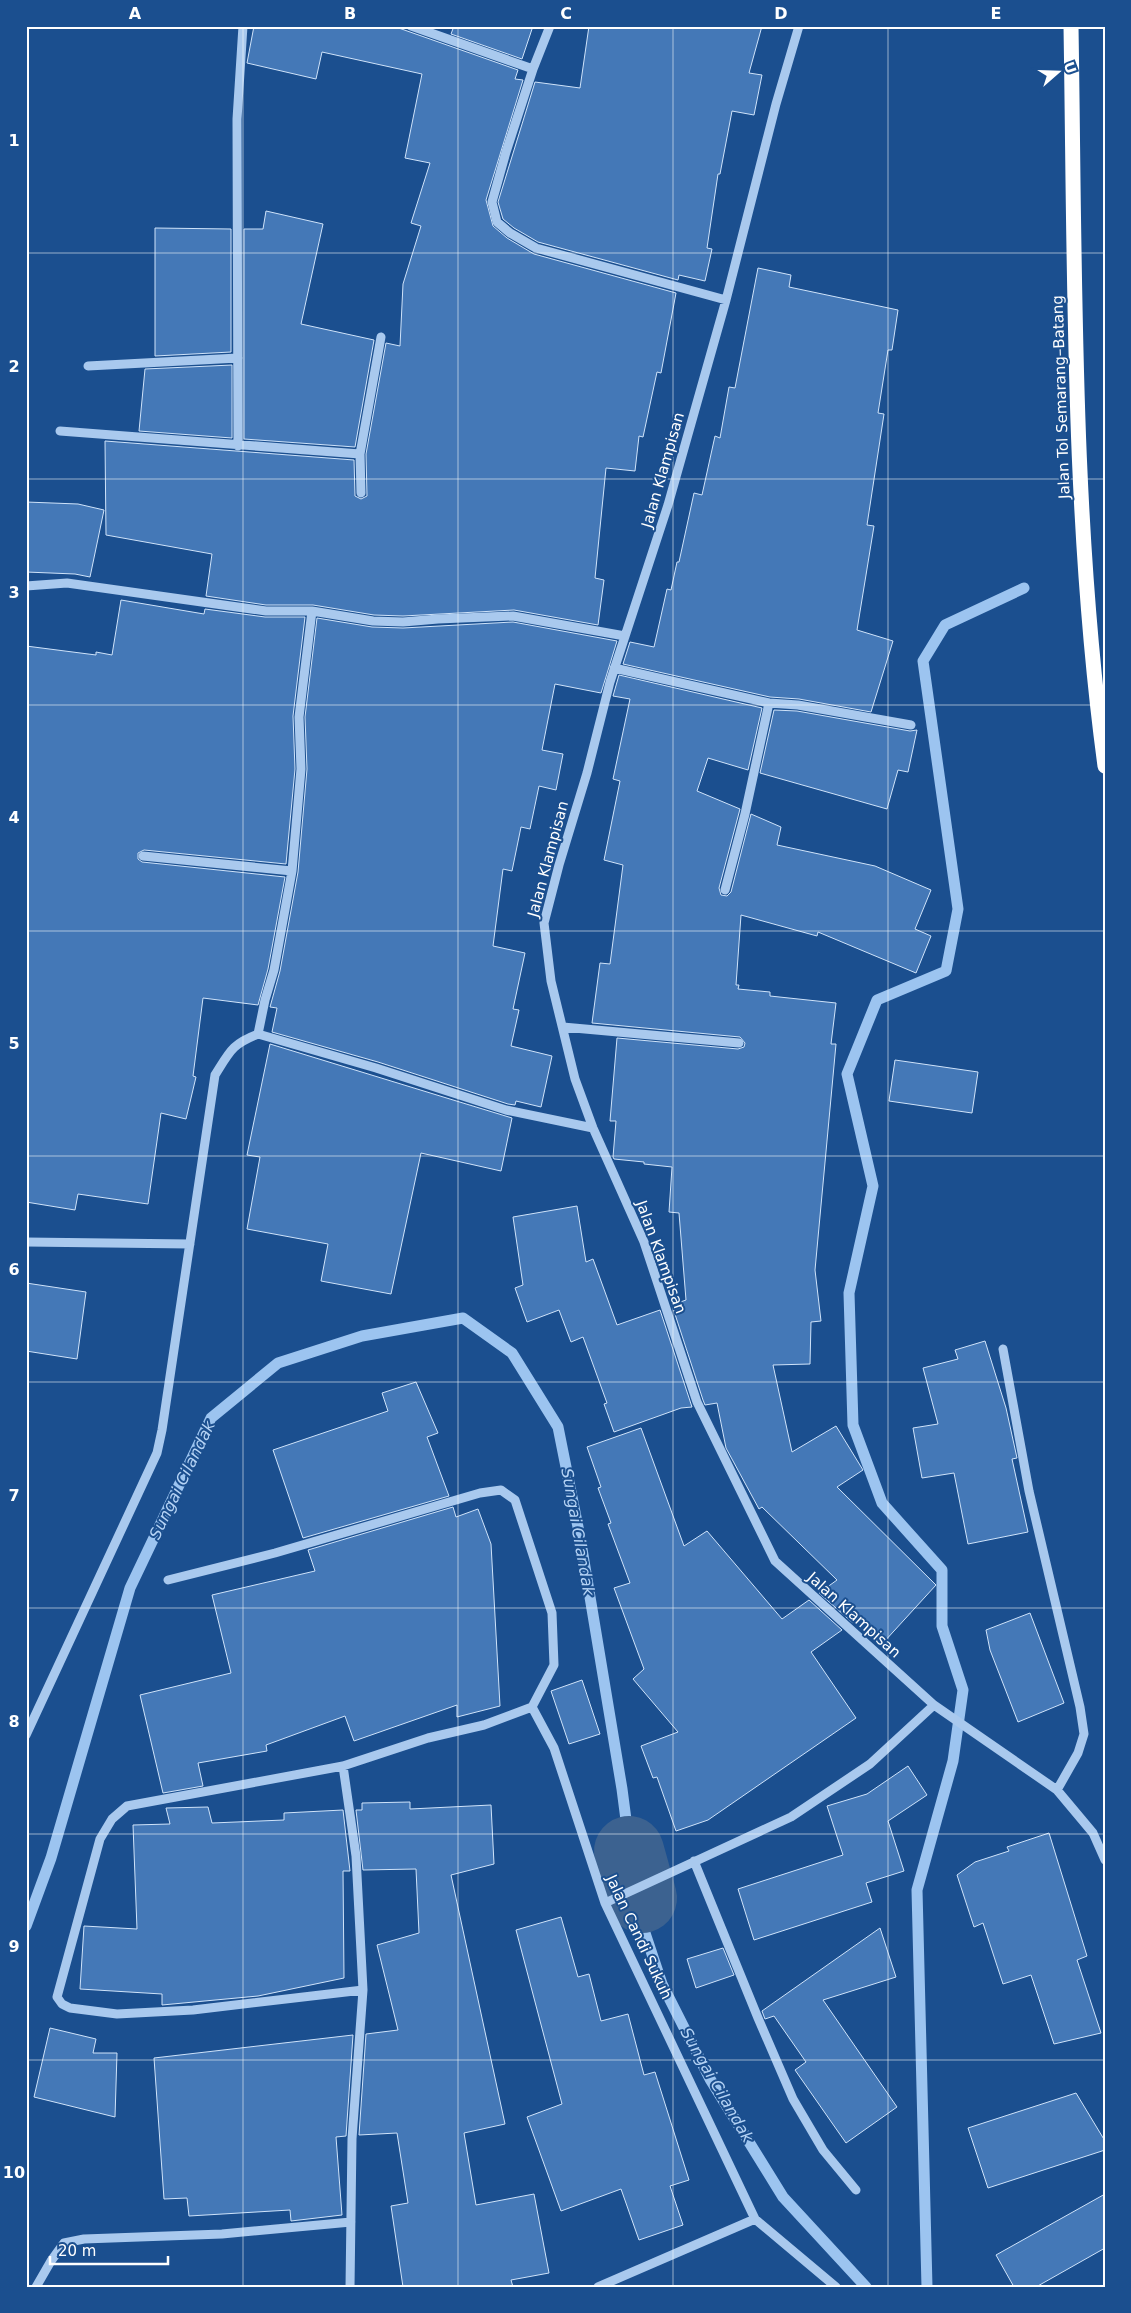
<svg xmlns="http://www.w3.org/2000/svg" width="1131" height="2313" font-family="'DejaVu Sans',sans-serif">
  <style>
    .lines { fill: none; stroke-linecap: round; stroke-linejoin: round }
    .stream { stroke: #9cc4f0; stroke-width: 11 }
    .river { stroke: #3c6290; stroke-width: 70 }
    .building { fill: #4478b7; stroke: #cfe3fa }
    .minor { stroke: #a9c9ee; stroke-width: 9 }
    .highway { stroke: #fff; stroke-width: 15 }
    .grid { fill: none; stroke: #fff; stroke-width: 1; stroke-opacity: 0.55 }
    .labels { text-anchor: middle; dominant-baseline: central; stroke-width: 4; stroke-linejoin: round; paint-order: stroke }
    .street-label { font-size: 15px; fill: #fff; stroke: #1b4f8f }
    .water-label { font-size: 16px; font-style: italic; fill: #b5d3f5; stroke: #1b4f8f }
    .neatline { fill: none; stroke: #fff; stroke-width: 2 }
    .grid-label { font-size: 16px; text-anchor: middle; font-weight: bold; fill: #fff }
  </style>
  <rect width="100%" height="100%" fill="#1b4f8f"/>
  <g class="lines">
    <path class="stream" d="M26,1926l25,-68 79,-270 81,-170 67,-55 84,-27 101,-18 49,35 46,74 22,110 42,252 16,123 24,72 48,95 73,118 83,90
      M927,2287l-10,-397 36,-129 10,-71 -21,-64v-56l-60,-67 -29,-78 -4,-132 24,-107 -26,-112 30,-74 69,-29 12,-62 -35,-248 22,-36 79,-37"/>
    <path class="river" d="M629,1851l13,47"/>
  </g>
  <path class="building" d="M254,26h139l125,44 -3,9 8,1 -37,120 7,26 14,12 27,16 142,39 -15,80 -4,-1 -14,65 -4,-1 -4,35 -29,-3 -11,110 9,2 -6,45 -84,-15 -111,6 -29,-1 -61,-10h-47l-60,-9 6,-42 -106,-19 -1,-94 249,19 1,36 6,3 6,-3 -1,-42 20,-111 14,3 3,-62 18,-58 -10,-3 19,-60 -25,-5 17,-84 -100,-22 -6,27 -69,-16z
    M454,26h79l-11,33 -71,-25z
    M589,26h173l-13,47 13,2 -8,40 -22,-4 -12,63h-2l-11,74 5,1 -7,32 -26,-6 -1,5 -140,-38 -24,-14 -11,-9 -5,-17 37,-120 45,6z
    M266,211l57,13 -22,100 73,16 -19,107 -111,-8v-210h19z
    M155,228l76,1v123l-76,4z
    M758,268l33,7 -2,12 109,23 -6,40h-4l-10,63 6,1 -17,111 7,1 -17,104 36,11 -22,71 -72,-13 -29,-2 -147,-33 7,-22 24,5 13,-58 4,1 6,-28h2l15,-69 8,2 13,-59 5,2 9,-51 6,1z
    M232,365v73l-93,-7 6,-62z
    M26,502l52,2 26,6 -14,67 -15,-3 -49,-2z
    M121,600l83,14 1,-5 60,8h40l-12,99 2,53 -9,95 -142,-14 -6,3v6l4,3 143,15 -17,92 -10,36 -55,-7 -10,78 3,1 -10,42 -25,-6 -13,91 -70,-10 -3,16 -49,-8v-556l70,9v-3l16,3z
    M317,618l55,9 31,1 110,-6 104,19 -16,52 -46,-9 -13,66 21,4 -7,36 -17,-4 -9,43 -9,-2 -9,44 -9,-2 -10,77 32,7 -12,56 6,1 -8,36 41,10 -11,51 -25,-6 -1,4 -7,-1 -130,-42 -106,-30 5,-24 -7,-1 10,-36 18,-99 9,-103 -2,-52z
    M619,675l143,33 -14,62 -40,-12 -11,33 43,18 -21,79 2,7 6,1 4,-4 20,-78 30,13 -4,18 98,21 56,24 -16,39 16,7 -15,37 -98,-41 -1,4 -76,-21 -5,70h3l-1,4 32,3v4l66,7 -5,41h5l-21,226 6,51 -10,1 -1,42 -37,1 19,87 44,-26 27,44 -26,17 99,98 -53,58 -26,-24 -4,4 -34,-30 18,-13 -75,-73 -3,2 -33,-61 -9,-45 -12,2 -2,-5 -31,-95 14,-5 -7,-87 -10,-1 3,-45 -28,-3v-2l-30,-3 -1,-2 3,-36h-6l7,-83 121,11 6,-2 1,-4 -5,-6 -148,-14 8,-60 10,1 13,-99 -19,-5 16,-79 -7,-2 17,-80 -17,-3z
    M774,710l23,1 113,20 7,-1 -9,42 -10,-2 -11,39 -127,-36z
    M270,1044l242,74 -11,53 -80,-18 -30,141 -70,-13 7,-37 -81,-15 13,-72 -13,-2z
    M895,1060l83,12 -6,41 -83,-12z
    M577,1206l9,56 7,-3 24,66 43,-15 32,97 -11,1 -67,24 -10,-28 3,-1 -24,-66 -12,5 -12,-32 -32,12 -12,-34 8,-3 -10,-68z
    M26,1283l60,9 -9,67 -51,-8z
    M985,1341l21,67 11,50 -5,1 16,73 -60,12 -14,-71 -32,5 -9,-50 25,-4 -15,-56 35,-9 -3,-9z
    M416,1382l22,51 -11,4 22,59 -146,42 -30,-88 115,-39 -6,-18z
    M641,1428l43,118 23,-15 75,88 27,-19 33,30 -31,22 45,66 -148,102 -32,11 -19,-54 -4,1 -12,-32 37,-14 -45,-53 11,-10 -30,-81 16,-5 -22,-59 3,-1 -13,-35 3,-1 -14,-40z
    M453,1507l3,10 22,-8 13,35 9,162 -43,11v-12l-103,36 -9,-25 -79,29 1,6 -69,12 5,23 -40,7 -23,-98 91,-22 -19,-78 103,-24 -7,-21z
    M1030,1613l34,90 -46,19 -28,-72 -4,-20z
    M582,1680l18,54 -31,10 -18,-53z
    M908,1766l19,29 -39,26 16,50 -38,12 6,19 -118,38 -16,-51 105,-34 -16,-49 40,-12z
    M410,1802v7l81,-4 3,59 -43,11 54,249 -41,9 12,72 58,-11 15,79 -38,7 2,7h-110l-12,-81 17,-3 -11,-70 -38,2 7,-101 32,-4 -21,-85 42,-12 -3,-64 -53,1 -7,-60h6v-7z
    M208,1807l4,16 72,-3v-7l59,-3 7,61h-7l1,107 -86,18 -96,9v-11l-82,-5 4,-63 53,3 -4,-104 37,-1 -4,-16z
    M1049,1833l38,123 -10,4 24,73 -47,11 -23,-69 -28,9 -20,-61 -9,4 -17,-52 18,-13 34,-11 -2,-4z
    M561,1917l17,60 11,-3 12,47 27,-7 16,61 11,-3 34,108 -19,6 13,39 -44,15 -18,-51 -60,22 -34,-94 35,-13 -46,-174z
    M880,1928l16,49 -73,23 74,107 -51,36 -51,-73 11,-8 -32,-46 -9,3 -3,-8z
    M723,1948l11,27 -38,13 -9,-29z
    M50,2028l46,11 -3,14h24l-2,64 -81,-20z
    M353,2035l-7,101 -10,1 6,78 -51,6 -1,-11 -101,6 -2,-18 -23,1 -10,-141z
    M1076,2093l29,48v9l-117,38 -20,-60z
    M1105,2194v54l-69,39h-22l-18,-32z"/>
  <g class="lines">
    <path class="minor" d="M411,26l122,43
      M550,26l-17,43 -27,83 -14,50 5,20 13,11 26,15 190,52
      M799,26l-23,78 -50,196 -58,205 -58,177 -23,91 -28,92 -15,58 7,58 24,98 18,49 51,114 53,160 78,159 159,144 123,85 36,43 12,27
      M88,366l150,-8
      M60,431l300,23
      M238,446l-1,-327 6,-93
      M361,493l-1,-39 21,-117
      M26,586l41,-3 199,28h46l61,10 30,1 35,-3 75,-3 112,20
      M614,668l155,35 29,2 113,20
      M143,856l149,15
      M725,890l20,-76 24,-111
      M563,1027l176,16
      M258,1034l7,-34 9,-30 18,-99 9,-102 -2,-52 13,-106
      M26,1242l164,2
      M1003,1349l26,142 51,216 4,27 -6,19 -21,37
      M168,1580l107,-27 205,-60 21,-3 14,10 37,113 2,52 -22,42
      M532,1707l22,41 51,155 150,316 81,68
      M26,1735l131,-282 5,-23 53,-355c15,-24 17,-31 43,-41l118,34 130,42 87,18
      M343,1766l13,90 7,134 -11,149 -2,148
      M694,1861l64,157 35,81 30,51 33,40
      M605,1903l186,-86 79,-53 64,-59
      M363,1990l-170,20 -76,4 -47,-6 -8,-4 -5,-7 43,-158 12,-20 15,-13 216,-40 85,-28 56,-13 48,-18
      M36,2287l15,-26 13,-18 20,-4 138,-5 129,-12
      M598,2287l157,-68"/>
    <path class="highway" d="M1071,26c4,247 1,495 34,740"/>
  </g>
  <path class="grid" d="M243,26v2261M458,26v2261M673,26v2261M888,26v2261M26,253h1079M26,479h1079M26,705h1079M26,931h1079M26,1156h1079M26,1382h1079M26,1608h1079M26,1834h1079M26,2060h1079"/>
  <g class="labels">
    <g class="street-label">
      <text transform="translate(1061 397) rotate(-92)">Jalan Tol Semarang–Batang</text>
      <text transform="translate(663 470) rotate(-74)">Jalan Klampisan</text>
      <text transform="translate(548 859) rotate(-75)">Jalan Klampisan</text>
      <text transform="translate(661 1257) rotate(70)">Jalan Klampisan</text>
      <text transform="translate(854 1615) rotate(42)">Jalan Klampisan</text>
      <text transform="translate(639 1937) rotate(65)">Jalan Candi Sukuh</text>
    </g>
    <g class="water-label">
      <text transform="translate(182 1480) rotate(-64)">Sungai Cilandak</text>
      <text transform="translate(578 1532) rotate(80)">Sungai Cilandak</text>
      <text transform="translate(717 2085) rotate(60)">Sungai Cilandak</text>
    </g>
  </g>
  <rect width="1131" height="2313" fill="none" stroke="#1b4f8f" stroke-width="55"/>
  <g transform="translate(1058 72) rotate(70)" stroke="#1b4f8f" stroke-width="4" paint-order="stroke">
  <path d="M0-4L9 19L0 12L-9 19Z" fill="#ffffff"/>
  <text y="-8" font-size="14" font-weight="bold" text-anchor="middle" fill="#ffffff">U</text>
  </g>
  <path d="M50 2256v8h118v-8" fill="none" stroke="#ffffff" stroke-width="2.5"/>
  <text x="58" y="2256" font-size="15" fill="#ffffff" stroke="#1b4f8f" stroke-width="4" paint-order="stroke">20 m</text>
  <rect x="28" y="28" width="1076" height="2258" class="neatline"/>
  <g class="grid-label">
    <text x="135" y="19">A</text>
    <text x="350" y="19">B</text>
    <text x="566" y="19">C</text>
    <text x="781" y="19">D</text>
    <text x="996" y="19">E</text>
    <text x="14" y="146">1</text>
    <text x="14" y="372">2</text>
    <text x="14" y="598">3</text>
    <text x="14" y="823">4</text>
    <text x="14" y="1049">5</text>
    <text x="14" y="1275">6</text>
    <text x="14" y="1501">7</text>
    <text x="14" y="1727">8</text>
    <text x="14" y="1952">9</text>
    <text x="14" y="2178">10</text>
  </g>
</svg>
